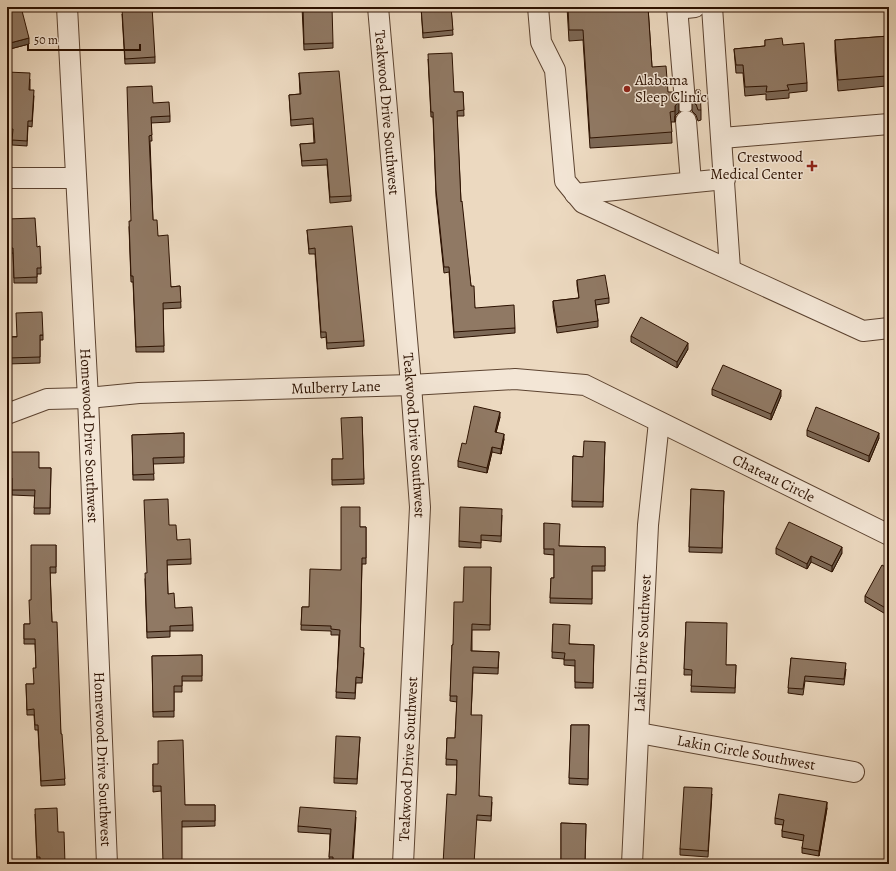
<svg xmlns="http://www.w3.org/2000/svg" width="896" height="871" font-family="Alegreya,serif">
  <style>
    .lines { fill: none; stroke-linecap: round; stroke-linejoin: round }
    .minor-casing { stroke: #5c4330; stroke-width: 22 }
    .minor { stroke: #f3e6d6; stroke-width: 20 }
    .wall { fill: #7c6856; stroke: #2c1100 }
    .shaded-wall { fill: #655546; stroke: #2c1100 }
    .building { fill: #907964; stroke: #2c1100 }
    .poi-dot { fill: #8f2418; stroke: #f3e6d6; stroke-width: 1.5 }
    .labels { text-anchor: middle; dominant-baseline: central; stroke-width: 3; stroke-linejoin: round; paint-order: stroke }
    .poi-label { font-size: 15px; fill: #2c1100; stroke: #f3e6d6; text-anchor: start }
    .street-label { font-size: 15px; fill: #2c1100; stroke: #f3e6d6 }
  </style>
  <rect width="100%" height="100%" fill="#ecd9c0"/>
  <filter id="stains"><feTurbulence type="fractalNoise" baseFrequency=".005" numOctaves="4"/><feColorMatrix values="0 0 0 0 .2 0 0 0 0 .09 0 0 0 0 .02 0 0 0 .5 -.17"/></filter>
  <radialGradient id="worn" r=".72"><stop offset=".6" stop-color="#630" stop-opacity="0"/><stop offset="1" stop-color="#630" stop-opacity=".3"/></radialGradient>
  <g class="lines">
    <g class="minor-casing">
      <g id="minor">
        <path id="s1" d="M67,7l21,391 19,466"/>
        <path id="s2" d="M378,7l33,378 9,122 -17,357"/>
        <path d="M538,7l3,35 14,28 10,111 18,22 280,128 26,-3"/>
        <path d="M677,7l8,95"/>
        <path d="M712,7l18,262"/>
        <path d="M677,9l18,-2"/>
        <path d="M686,121l5,61"/>
        <path d="M722,138l167,-14"/>
        <path d="M7,178h69"/>
        <path d="M575,194l150,-15"/>
        <path id="s3" d="M7,414l40,-15 41,-1 51,-5 272,-8 104,-6 70,6 304,150"/>
        <path id="s4" d="M639,733l215,39"/>
        <path id="s5" d="M632,864l16,-339 11,-103"/>
      </g>
    </g>
    <use href="#minor" class="minor"/>
  </g>
  <path class="wall" d="M7,7l22,37 -19,5 -3,-13z
    M302,7l31,36v5l-29,2z
    M421,7h30l2,28 -30,3z
    M567,7h81l4,60 27,45 -4,4v6h-4l1,21 -82,5 -7,-108 -14,1z
    M122,14l33,43v6l-30,1z
    M889,36v56h-2l-1,-6 -48,5 -3,-40v-11z
    M765,40l18,5 24,38v8l-18,2v5l-23,2v-6l-21,2 -2,-23h-7l-2,-24 31,-3z
    M428,59l26,33h9l1,24h-7l4,86 10,84 4,22 40,20v5l-61,5 -5,-66 -5,1 -8,-77 -3,-79h-2z
    M7,72l23,7v11l4,6 -2,31 -4,-1 -1,20 -15,-1 1,-10h-6z
    M299,73l52,123v5l-21,2 -3,-38 -25,1 -2,-22 14,-1 -1,-19 -22,2 -2,-31 11,-1z
    M692,101l9,9v10l-3,1 -2,-6 -4,-4z
    M153,103l17,13v6l-19,1 1,18h-2l3,79 5,16 13,51 9,-1 1,22 -18,1 1,43h-28l-3,-70h-2l-2,-55 2,-6z
    M7,219l30,28 4,21v6h-4v9h-23l-1,-30 -6,1z
    M307,230l57,111v5l-37,3 -1,-12 -5,1 -6,-84h-6z
    M577,280l32,18v5l-13,2 2,16v6l-41,6 -4,-26v-6l26,-3 -2,-13z
    M43,335v5h-3v23l-33,1v-27z
    M631,336l57,13 -11,19 -46,-26z
    M712,389l69,7 -10,24 -59,-25z
    M362,417l2,67 -32,1v-26h11z
    M500,417l-4,15 8,7 -3,15 -9,-2 -5,21 -29,-6v-6l8,-17z
    M807,430l72,8 -10,24 -62,-26z
    M184,433v30l-31,1 1,16h-21l-1,-45z
    M605,442l-2,65h-31l1,-51 10,1z
    M9,452l30,16h12l-1,46h-16l1,-18 -23,-1v-12h-4z
    M691,489l33,2 -2,62 -33,-1z
    M502,515l-1,27 -20,-2v8l-22,-1v-6z
    M544,523l15,23 46,1v24h-13v33l-42,-1 1,-25h3v-23l-10,-1z
    M169,525l8,15 14,19v5l-24,1 1,29 7,14 18,17v6h-23v6l-23,1 -2,-59z
    M360,527h6v37h-4l-2,83 4,6 -2,30h-6l-1,16 -19,-1 3,-63h-8v-4l-30,-1 1,-23h7l32,-37z
    M56,545v28h-6l2,49 13,163 -24,1 -3,-56h-3l-1,-15h-7l-1,-31h8l2,-16 -1,-24h-11v-20h6z
    M776,548l66,5 -10,19 -21,-10 -4,7 -31,-15z
    M491,567l-1,63h-18v21l27,1 -1,22 -25,-1 -2,42 8,81 13,6 -1,19 -14,-1 -21,-25 1,-30h-11l1,-27h8l2,-36 -7,-1 2,-56h1l10,-43z
    M889,569v47l-24,-14v-6z
    M686,622l40,43h10l-1,28 -44,-1 1,-17h-8z
    M553,624l17,20 24,1 -1,43h-18v-22l-11,-1v-6l-12,-1z
    M202,655v26h-20v11h-8v25h-21l-1,-61z
    M791,658l55,11 -2,16 -39,-4 -2,14 -15,-2z
    M571,725h18l-1,60 -19,-1z
    M360,737l-3,47 -23,-1v-5z
    M153,764l32,41h30v21l-33,1 -21,-36 -8,1z
    M712,794l-4,63 -28,-2v-6z
    M827,808l-8,48 -17,-3v-5l2,-7 -22,-4v-6l1,-6 -8,-1v-6z
    M35,814l23,18 -18,30h-3z
    M356,817l-3,47h-20v-1h-4l1,-29 -32,-2v-6z
    M561,823l25,1 -1,40h-24z
    M889,824v9l-1,-2v-5z"/>
  <path class="shaded-wall" d="M29,38v6l-19,5v-6z
    M679,101v11l-4,4v6v-16z
    M688,343v6l-11,19v-6z
    M781,390v6l-10,24v-6z
    M500,412v5l-5,20v-5z
    M879,433v5l-10,24v-6z
    M504,434v5l-3,15v-5z
    M492,447v5l-5,21v-5z
    M842,547v6l-10,19v-6z
    M811,556v6l-4,7v-5z
    M827,802v6l-8,48v-5z"/>
  <path class="building" d="M7,7h14l8,31 -19,5 -3,-12z
    M152,7l3,50 -30,2 -3,-50z
    M303,7h29l1,36 -29,1z
    M421,7h30l2,23 -30,3z
    M568,7h80l4,60 14,-1 2,26h6l1,5 4,4 -4,5v5l-5,1 2,20 -82,6 -7,-108h-14z
    M889,36v46h-2l-1,-6 -48,4 -3,-40z
    M782,38l1,7 21,-2 3,40 -20,2 2,5 -23,2 1,-6 -22,1 -2,-22h-7l-2,-16 31,-3v-6z
    M452,53l2,39h9l1,18 -7,1 4,91 1,-1 9,85h3l1,22 39,-3 1,23 -61,4 -5,-65h-5l-8,-77 -3,-78h-2l-3,-58z
    M339,71l12,125 -21,1 -3,-38 -25,2 -2,-17 15,-1 -2,-25 -22,2 -2,-25 12,-1 -2,-21z
    M7,72l23,1 -1,17h5l-2,31h-4l-1,20 -15,-1 1,-11h-6z
    M152,86l1,17 16,-1 1,14 -19,1 1,18 -3,1 4,84h4l1,16 10,-1 3,52 9,-1 1,16 -18,1 1,43 -28,1 -3,-71h-2l-2,-55h2l-4,-134z
    M696,90h4l1,20h-3l-2,-6 -4,-3 4,-5z
    M35,218l2,29 3,-1 1,22h-4v9l-23,1 -1,-30h-6v-29z
    M352,226l12,115 -37,2 -1,-11h-5l-6,-84 -6,1 -2,-19z
    M605,275l4,23 -14,2 3,21 -41,6 -4,-26 26,-3 -2,-18z
    M42,312l1,23h-3v22l-33,1v-21h10l-1,-24z
    M641,317l47,26 -11,19 -46,-26z
    M723,365l58,25 -10,24 -59,-25z
    M474,406l26,6 -5,20 9,2 -3,15 -9,-2 -5,21 -29,-7 4,-18 4,1z
    M816,407l63,26 -10,23 -62,-26z
    M362,417l2,62 -32,1v-21h11l-2,-41z
    M184,433v24l-31,1 1,16 -21,1 -1,-40z
    M584,441l21,1 -2,60 -31,-1 1,-45 10,1z
    M9,452h30v16h12l-1,40h-16l1,-18h-23v-12l-4,-1z
    M691,489l33,2 -2,57 -33,-1z
    M168,499l1,26h7l1,15 13,-1 1,20 -24,1 1,34 6,-1 1,15 17,-1 1,18 -23,1v5l-23,1 -2,-59h2l-3,-73z
    M341,507h19v20h6v31h-4l-2,89 4,1 -2,30 -6,-1 -1,16 -19,-1 4,-62 -9,-1v-3l-30,-1 1,-18h7l1,-38 31,1z
    M460,507l42,2 -1,27 -20,-1v8l-22,-2z
    M789,522l53,25 -10,19 -21,-10 -4,8 -31,-16z
    M544,523l16,1 -1,22 46,1v19h-13v33l-42,-1 1,-20h3v-29h-10z
    M31,545h25v22h-6l1,32 1,23h5l4,112h1l3,45 -24,2 -3,-56h-3l-1,-16 -7,1 -1,-26h8l-1,-16h3l-1,-29h-11v-15h6l-1,-24h2z
    M882,565l7,4v41l-24,-14z
    M464,567h27l-1,58 -18,-1 -1,27 28,1 -1,16 -25,-1 -2,48h11l-3,81 13,1 -1,19 -14,-1 -3,49h-31l4,-70 9,1 1,-35 -11,-1 1,-21h8l2,-42h-7l2,-51h1l1,-43h9z
    M686,622l41,1 -1,42h10l-1,23 -44,-2 1,-16 -8,-1z
    M553,624l17,1 -1,19 25,1 -1,38 -18,-1v-22h-11l1,-7 -13,-1z
    M202,655v21h-20v10h-8v25l-21,1 -1,-56z
    M791,658l55,5 -2,16 -39,-3 -2,13 -15,-1z
    M571,725h18l-1,54 -19,-1z
    M336,736l24,1 -3,42 -23,-1z
    M183,740l2,65h30v16h-33v43h-19l-2,-78h-8v-22h5v-23z
    M684,787l28,1 -4,63 -28,-2z
    M779,794l48,8 -8,49 -17,-3 2,-13 -22,-4 2,-11 -9,-2z
    M300,807l56,4 -4,53h-19v-7h-4l2,-28 -33,-3z
    M57,808l1,24h6l1,32h-25v-7h-3l-2,-48z
    M561,823l25,1 -1,36h-24z"/>
  <g class="poi-dot">
    <circle cx="627" cy="89" r="4"/>
    <path d="M810 160h4v4h4v4h-4v4h-4v-4h-4v-4h4z"/>
  </g>
  <g class="labels">
    <g class="poi-label">
      <text x="635" y="80">Alabama<tspan x="635" dy="17">Sleep Clinic</tspan></text>
      <text x="803" y="157" text-anchor="end">Crestwood<tspan x="803" dy="17">Medical Center</tspan></text>
    </g>
    <g class="street-label">
      <text stroke="none"><textPath href="#s2" startOffset="106">Teakwood Drive Southwest</textPath></text>
      <text stroke="none"><textPath href="#s3" startOffset="332">Mulberry Lane</textPath></text>
      <text stroke="none"><textPath href="#s1" startOffset="429">Homewood Drive Southwest</textPath></text>
      <text stroke="none"><textPath href="#s2" startOffset="430">Teakwood Drive Southwest</textPath></text>
      <text stroke="none"><textPath href="#s3" startOffset="792">Chateau Circle</textPath></text>
      <text stroke="none"><textPath href="#s5" startOffset="221">Lakin Drive Southwest</textPath></text>
      <text stroke="none"><textPath href="#s4" startOffset="109">Lakin Circle Southwest</textPath></text>
      <text stroke="none"><textPath href="#s1" startOffset="753">Homewood Drive Southwest</textPath></text>
      <text transform="translate(408 759) rotate(-87)">Teakwood Drive Southwest</text>
    </g>
  </g>
  <rect width="896" height="871" fill="none" stroke="#ecd9c0" stroke-width="24"/>
  <rect x="8" y="8" width="880" height="855" fill="none" stroke="#2c1100" stroke-width="2"/>
  <rect x="12" y="12" width="872" height="847" fill="none" stroke="#2c1100"/>
  <path d="M28 44v6h112v-6" fill="none" stroke="#2c1100" stroke-width="2"/>
  <text x="34" y="44" font-size="12" fill="#2c1100" stroke="#f3e6d6" stroke-width="3" paint-order="stroke">50 m</text>
  <rect width="100%" height="100%" filter="url(#stains)"/>
  <rect width="100%" height="100%" fill="url(#worn)"/>
</svg>
